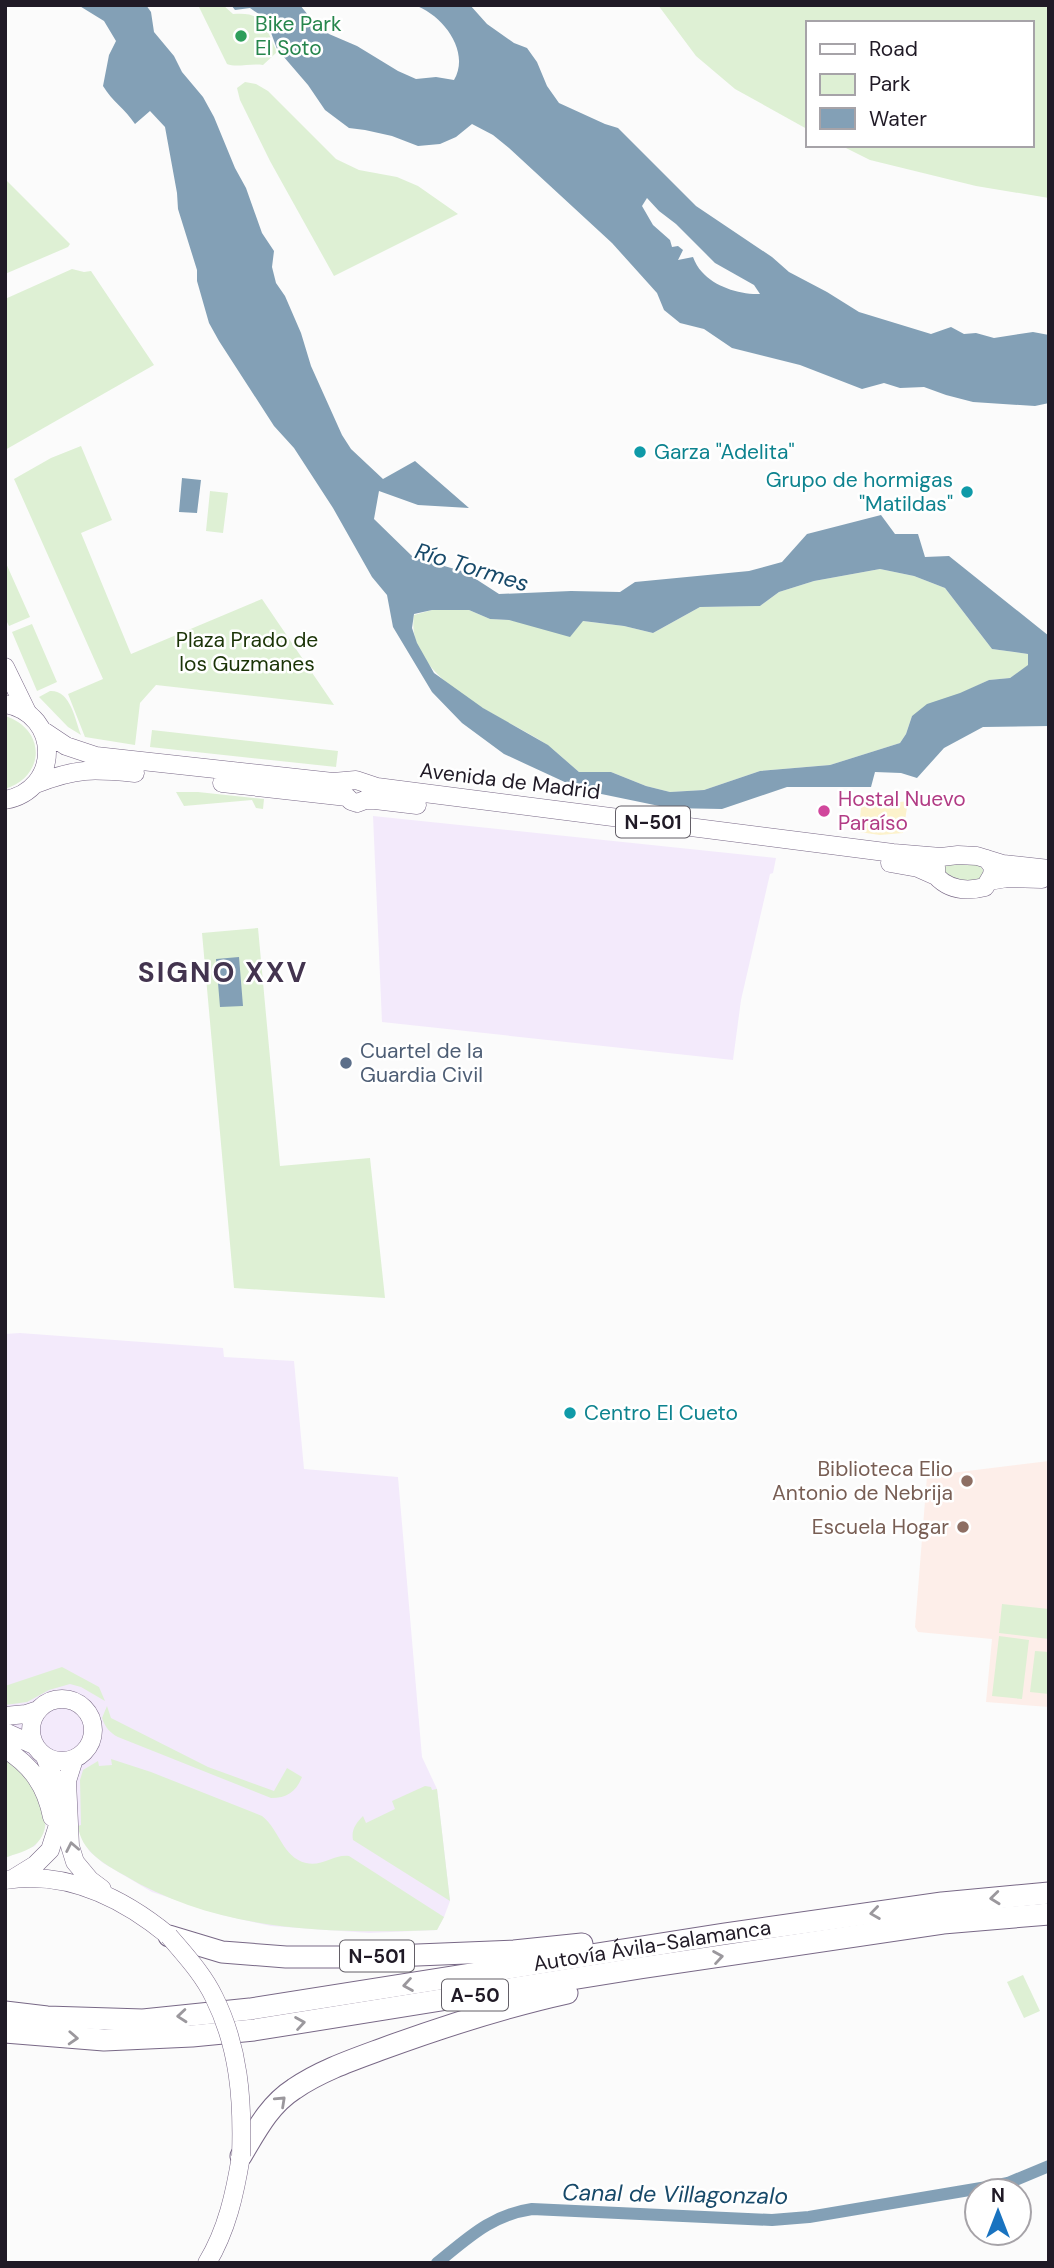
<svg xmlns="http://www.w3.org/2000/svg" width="1054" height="2268" font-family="'DM Sans',sans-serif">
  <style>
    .built { fill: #f3eafb }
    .education { fill: #fdeee9 }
    .green { fill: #def0d4 }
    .sand { fill: #fcf2cc }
    .water { fill: #83a0b6; fill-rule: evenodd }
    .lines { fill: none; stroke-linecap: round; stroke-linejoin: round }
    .canal { stroke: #83a0b6; stroke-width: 12 }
    .primary-casing { stroke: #786886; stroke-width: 19 }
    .trunk-casing { stroke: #786886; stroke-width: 19 }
    .motorway-casing { stroke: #786886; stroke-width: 23 }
    .primary { stroke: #fff; stroke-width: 18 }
    .trunk { stroke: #fff; stroke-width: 18 }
    .motorway { stroke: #fff; stroke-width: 21 }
    .primary-bridge-casing { stroke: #786886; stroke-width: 19; stroke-linecap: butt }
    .primary-bridge { stroke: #fff; stroke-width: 18 }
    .oneway { stroke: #9b989d }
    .leisure-dot { fill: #2e9e5b; stroke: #fff; stroke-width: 2.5 }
    .culture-dot { fill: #0f9aa8; stroke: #fff; stroke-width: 2.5 }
    .hotel-dot { fill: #d1479c; stroke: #fff; stroke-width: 2.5 }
    .service-dot { fill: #5c6f8a; stroke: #fff; stroke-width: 2.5 }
    .education-dot { fill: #8d6e63; stroke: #fff; stroke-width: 2.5 }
    .labels { text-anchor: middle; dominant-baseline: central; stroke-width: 5; stroke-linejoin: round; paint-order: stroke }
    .shield { fill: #fff; stroke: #635f67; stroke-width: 2 }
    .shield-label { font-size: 19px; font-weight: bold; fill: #201a26 }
    .leisure-label { font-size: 21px; fill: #27864d; stroke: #fff; text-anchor: start }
    .culture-label { font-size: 21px; fill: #0d838f; stroke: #fff; text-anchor: start }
    .park-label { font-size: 21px; fill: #1b3407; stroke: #fff }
    .street-label { font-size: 21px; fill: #201a26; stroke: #fff }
    .hotel-label { font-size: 21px; fill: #b23c85; stroke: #fff; text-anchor: start }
    .service-label { font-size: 21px; fill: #4e5e75; stroke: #fff; text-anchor: start }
    .education-label { font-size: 21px; fill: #785e54; stroke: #fff; text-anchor: end }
    .water-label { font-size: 23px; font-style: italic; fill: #174969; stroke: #fff }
    .district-label { font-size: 28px; font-weight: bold; letter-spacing: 2px; fill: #43344f; stroke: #fff }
  </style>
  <rect width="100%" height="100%" fill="#fbfbfb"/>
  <path class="built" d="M373,816l403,42 -3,15 -3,1 -29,126 -8,60 -351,-38z
    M20,1333l203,15 1,9 70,4 10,108 94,8 24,280 15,32 13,112 -6,16 -7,13 -68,3 -98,-7 -49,-11 -70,-23 -49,-29 -14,-12 -11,-25 -32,-2 -3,10 -8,12 -30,12v-524z"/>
  <path class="education" d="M1049,1461v246l-63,-5 6,-63 -74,-7 -3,-5 12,-151z"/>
  <path class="green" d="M198,5h25l10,9c32,-3 32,13 44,38l-14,13c-12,-2 -27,3 -36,-1z
    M658,5h391v193l-73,-12 -106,-26 -30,-15h191v-122h-224v106l-72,-40 -39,-33z
    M245,82l11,2 12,7 68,68 23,11 38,7 21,9 40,28 -124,62 -64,-115 -30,-61 -3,-12z
    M5,179l65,65 -2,3 -63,27z
    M72,269l12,3 7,-1 63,94 -149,85v-151z
    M81,446l31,74 -31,13 50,121 131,-55 72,106 -178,-20 -16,18 -5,42 -50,-8 -17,-43 35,-15 -89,-200 37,-21z
    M210,491l18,2 -5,40 -17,-2z
    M5,561l25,56 -21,9 -4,-8z
    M880,569l34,7 31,12 47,61 36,5 1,11 -19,13 -21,2 -77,36 -6,18 -6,9 -70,22 -70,6 -56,19 -34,2 -24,-6 -35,-14h-32c-11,-9 -22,-20 -33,-28 -44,-28 -142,-66 -132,-129l18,-5h37l21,9 19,1 27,6 47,-5 41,5 29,7 47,-26 60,-1 19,-14 35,-11z
    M32,624l25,58 -20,9 -25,-59z
    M50,691c21,-1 25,29 31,44l-13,-8 -29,-30z
    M5,716c41,13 41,60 0,73z
    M152,730l186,21 -2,16 -186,-20z
    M176,792h22l66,7 -1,10 -7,-1 -4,-8 -68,6z
    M949,862l30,2 6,9 -5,9 -30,-1 -7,-6 1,-10z
    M258,928l22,238 90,-8 15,140 -151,-10 -32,-355z
    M1002,1604l47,5v30l-50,-6z
    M999,1636l30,4 -7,59 -30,-3z
    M1035,1651l14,1v42l-19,-2z
    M62,1667l37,20 6,14 -24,-14 -11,-3 -21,6 -22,12 -22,3v-19z
    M107,1706l4,12 97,49 66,24 13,-23 15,9c-6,15 -15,21 -31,21l-153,-61c-8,-4 -13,-10 -16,-19z
    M5,1759c23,15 57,60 31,85 -7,7 -22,10 -31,14z
    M111,1759l40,13 111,44c18,14 20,41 44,47 16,4 28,-9 43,-7l95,61 -7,13c-107,4 -219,2 -313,-55 -20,-11 -43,-24 -46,-49l3,-1 -1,-45 3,-10 15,-9 1,5 13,-1z
    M425,1786l6,1 1,3 5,-1 13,112 -97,-61c-2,-10 3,-17 10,-24l3,7 29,-14 -3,-8z
    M1023,1975l17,36 -16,7 -17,-36z"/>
  <path class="sand" d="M908,801l-5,32 -23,2 -21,-3 2,-25z"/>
  <path class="water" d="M78,5h68l5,7 3,20 20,24 8,16 21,25 11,20 21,51 11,20 16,45 12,18 -2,16 4,16 9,13 16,37 10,33 31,69 9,14 32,30 32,-18 54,47 -51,-3 -39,-14 -5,28 39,38 52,15 34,22 72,-3 49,1 15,-10 114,-11 33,-9 25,-28 74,-19 14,19h23l7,23 24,-1 100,80v90l-66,1 -39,21 -27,30 -16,-5 -26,-1 -4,15h-84l-65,22 -53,-1 -87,-18 -78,-36 -42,-31 -30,-31 -39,-65 -6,-32 -15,-18 -39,-69 -39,-60 -20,-22 -55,-85 -10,-18 -12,-42v-11l-19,-61 -1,-16 -12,-66 -15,-16 -15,13c-10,-15 -23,-23 -32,-38l6,-31 7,-14 -12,-20zM880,569l34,7 31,12 47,61 36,5v11l-18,13 -21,2 -29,13 -33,11 -15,12 -6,18 -6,9 -70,22 -70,6 -56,19 -34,2 -24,-6 -35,-14h-32l-31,-27 -65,-37 -49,-35 -17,-30 -5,-15 2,-14 18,-4h37l21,9 19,1 61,17 13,-16 41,5 29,7 47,-26 60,-1 19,-14 35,-11z
    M231,5h69l8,10 21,19 28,12 41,25 18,8 20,-2 18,3c17,-29 -12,-66 -40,-75h56l17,19 27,19 13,5 10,14 10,24 12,17 46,21 13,4 78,78 76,51 17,15 38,20 32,20 72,22 20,-7 13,7 12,-1 18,5 39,-6 16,3v68l-14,3 -62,-4 -27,-7 -22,-8 -24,1 -16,-5 -22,6 -62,-24 -68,-17 -28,-19 -24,-6 -16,-13 -7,-17 -45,-50 -103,-95 -16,-13 -21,-11 -16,13 -16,7 -22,2 -26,-10 -27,-6 -16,-2 -24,-18 -17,-25 -31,-36 -11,-30 -16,-11 -15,2zM647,198l12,13 17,13 39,39 39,22 6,9c-19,1 -45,-7 -58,-22 -4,-4 -7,-10 -9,-15l-15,3 5,-10 -5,-4 -6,1 -2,-7 -17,-15 -11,-19z
    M182,478l19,2 -4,33 -18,-1z
    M239,957l4,49 -23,1 -4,-48z"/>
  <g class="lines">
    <path class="canal" d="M437,2263c31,-25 54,-48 95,-54l240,11 37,-3 184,-31 15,-3 41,-17"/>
    <g class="primary-casing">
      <path id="primary" d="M5,667l22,45
        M31 1730a31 31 0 1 1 62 0a31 31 0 1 1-62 0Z
        M5,1716l21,-2 12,-4
        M5,1732l29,13
        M5,1749c27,17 41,37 47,68
        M74,1759l-7,22 3,65 5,16 15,18 12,9
        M14,1878l21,-13 15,-15 9,-28 -1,-34 -13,-31
        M5,1880c61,-10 118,18 164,56
        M207,2263c20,-33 28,-70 34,-107"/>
    </g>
    <g class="trunk-casing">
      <path id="trunk" d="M5,704c56,10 56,86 0,96
        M42,730l24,16 30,10 237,26 23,-2 21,7 516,66 48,4 17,-2 19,1 26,8 46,5
        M222,783l125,14 4,4 6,2 8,-3h10l42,5
        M36,784c40,-16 57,-15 99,-11
        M890,863l28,5 18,8
        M936,867v9c13,14 30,16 49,11l7,-12 1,-8 -6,-8
        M989,881l18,-3 35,1"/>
    </g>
    <g class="motorway-casing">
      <g id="motorway">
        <path d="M169,1936l53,16 64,5h82l146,-6 68,-7"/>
        <path id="s1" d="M5,2012l42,5 96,3 107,-11 474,-75 218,-31 107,-10"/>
        <path d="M5,2032l99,8 88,-4 62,-6 386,-62 303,-45 106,-9"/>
        <path d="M241,2156c15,-25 28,-51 53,-67 26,-18 58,-29 88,-40 60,-22 122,-42 185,-56"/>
      </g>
    </g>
    <use href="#primary" class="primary"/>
    <use href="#trunk" class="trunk"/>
    <use href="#motorway" class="motorway"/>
    <g class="primary-bridge-casing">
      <path id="primary-bridge" d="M169,1936c16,19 34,38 45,61 25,50 29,103 27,159"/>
    </g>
    <use href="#primary-bridge" class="primary-bridge"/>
  </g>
  <defs><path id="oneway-chevron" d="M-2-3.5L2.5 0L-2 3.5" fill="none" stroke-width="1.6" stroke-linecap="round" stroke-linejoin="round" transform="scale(1.75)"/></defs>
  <g class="oneway">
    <use href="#oneway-chevron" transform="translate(72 1847) rotate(-101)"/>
    <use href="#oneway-chevron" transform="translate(995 1898) rotate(174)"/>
    <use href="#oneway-chevron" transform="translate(875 1913) rotate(172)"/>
    <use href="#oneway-chevron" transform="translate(718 1957) rotate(-9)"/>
    <use href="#oneway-chevron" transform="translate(408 1985) rotate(171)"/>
    <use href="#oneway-chevron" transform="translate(182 2016) rotate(175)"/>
    <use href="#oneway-chevron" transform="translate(300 2023) rotate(-9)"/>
    <use href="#oneway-chevron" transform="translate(73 2038) rotate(3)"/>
    <use href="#oneway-chevron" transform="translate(281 2101) rotate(-43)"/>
  </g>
  <circle class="leisure-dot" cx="241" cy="36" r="7"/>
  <g class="culture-dot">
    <circle cx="640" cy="452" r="7"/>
    <circle cx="967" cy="492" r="7"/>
    <circle cx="570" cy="1413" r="7"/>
  </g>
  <circle class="hotel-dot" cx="824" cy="811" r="7"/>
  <circle class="service-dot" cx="346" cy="1063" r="7"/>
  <g class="education-dot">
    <circle cx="967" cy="1481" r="7"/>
    <circle cx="963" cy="1527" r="7"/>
  </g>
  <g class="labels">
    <g class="shield">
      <rect x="616" y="806.5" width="74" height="31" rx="5"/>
      <rect x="340" y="1940.5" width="74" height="31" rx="5"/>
      <rect x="442" y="1979.5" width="66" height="31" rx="5"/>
    </g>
    <g class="shield-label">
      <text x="653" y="822">N-501</text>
      <text x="377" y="1956">N-501</text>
      <text x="475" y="1995">A-50</text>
    </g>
    <g class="leisure-label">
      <text x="255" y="24">Bike Park<tspan x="255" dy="24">El Soto</tspan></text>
    </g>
    <g class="culture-label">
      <text x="654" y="452">Garza "Adelita"</text>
      <text x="953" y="480" text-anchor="end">Grupo de hormigas<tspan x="953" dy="24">"Matildas"</tspan></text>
      <text x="584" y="1413">Centro El Cueto</text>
    </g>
    <g class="park-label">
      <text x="247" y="640">Plaza Prado de<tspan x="247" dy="24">los Guzmanes</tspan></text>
    </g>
    <g class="street-label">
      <text transform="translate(510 781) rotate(7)">Avenida de Madrid</text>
      <text stroke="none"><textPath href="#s1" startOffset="653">Autovía Ávila-Salamanca</textPath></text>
    </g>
    <g class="hotel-label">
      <text x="838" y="799">Hostal Nuevo<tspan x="838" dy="24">Paraíso</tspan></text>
    </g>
    <g class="service-label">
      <text x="360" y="1051">Cuartel de la<tspan x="360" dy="24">Guardia Civil</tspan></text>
    </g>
    <g class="education-label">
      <text x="953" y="1469">Biblioteca Elio<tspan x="953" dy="24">Antonio de Nebrija</tspan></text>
      <text x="949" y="1527">Escuela Hogar</text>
    </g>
    <g class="water-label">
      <text transform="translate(472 567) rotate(17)">Río Tormes</text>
      <text transform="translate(675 2194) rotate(1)">Canal de Villagonzalo</text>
    </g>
    <g class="district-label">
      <text x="223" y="972">SIGNO XXV</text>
    </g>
  </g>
  <rect width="1054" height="2268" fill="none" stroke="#201a26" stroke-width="14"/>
  <rect x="806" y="21" width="228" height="126" fill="#ffffff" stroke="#a6a3a8" stroke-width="2"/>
  <rect x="820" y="44" width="35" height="10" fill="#ffffff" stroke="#a6a3a8" stroke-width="2"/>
  <text x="869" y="56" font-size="21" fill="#201a26">Road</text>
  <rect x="820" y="74" width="35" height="21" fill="#def0d4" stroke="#a6a3a8" stroke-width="2"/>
  <text x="869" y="91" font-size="21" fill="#201a26">Park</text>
  <rect x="820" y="108" width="35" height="21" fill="#83a0b6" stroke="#a6a3a8" stroke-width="2"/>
  <text x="869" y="126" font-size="21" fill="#201a26">Water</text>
  <g transform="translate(998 2212)"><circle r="33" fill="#ffffff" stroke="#a6a3a8" stroke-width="2"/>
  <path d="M0-5L12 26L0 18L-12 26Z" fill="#1973c0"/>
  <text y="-10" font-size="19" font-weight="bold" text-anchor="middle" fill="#201a26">N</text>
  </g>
</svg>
